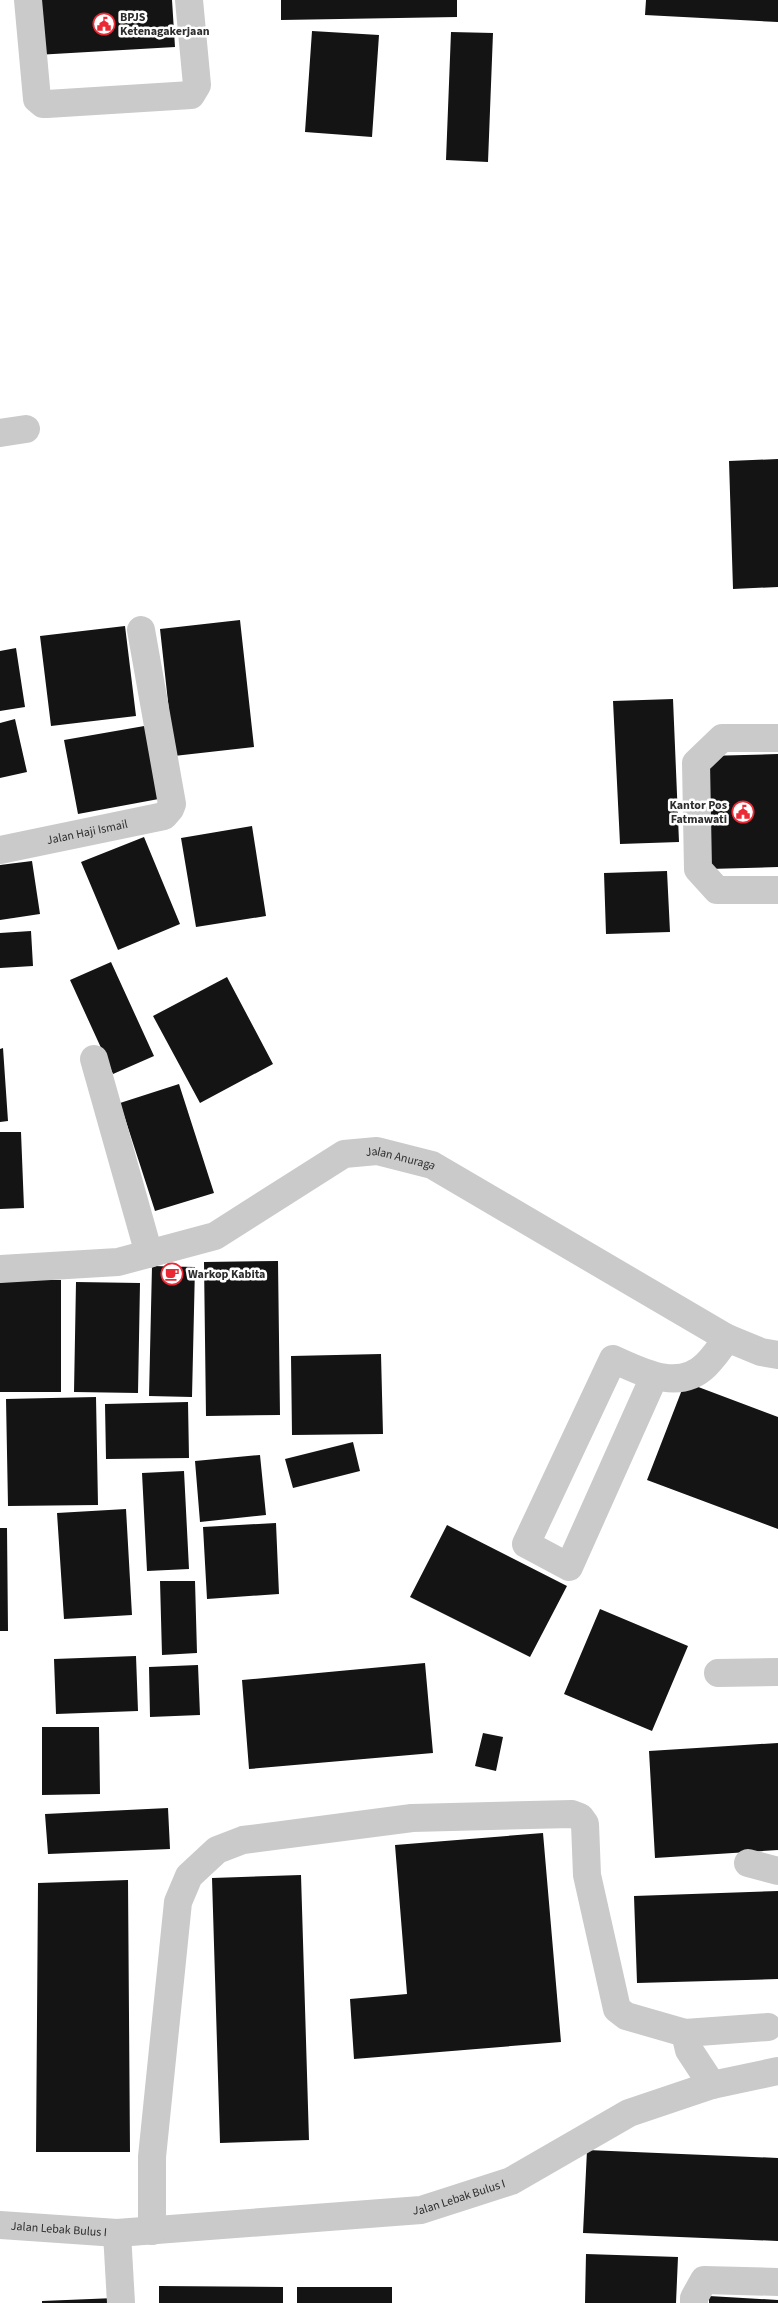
<svg xmlns="http://www.w3.org/2000/svg" width="778" height="2303" font-family="'Source Sans 3',sans-serif">
  <style>
    .building { fill: #141414 }
    .lines { fill: none; stroke-linecap: round; stroke-linejoin: round }
    .minor { stroke: #cacaca; stroke-width: 28 }
    .labels { text-anchor: middle; dominant-baseline: central; stroke-width: 5; stroke-linejoin: round; paint-order: stroke }
    .poi-label { font-size: 12px; font-weight: bold; fill: #2d2d2d; stroke: #fff; text-anchor: start }
    .street-label { font-size: 12px; fill: #2d2d2d; stroke: #fff }
  </style>
  <rect width="100%" height="100%" fill="#fff"/>
  <path class="building" d="M33,0h139l3,47 -139,8z
    M281,0h176v17l-176,3z
    M646,0h132v22l-133,-7z
    M312,31l67,4 -7,102 -67,-5z
    M451,32l42,1 -5,129 -42,-2z
    M778,459v128l-45,2 -4,-128z
    M240,620l14,127 -80,9 -14,-127z
    M125,626l11,90 -85,10 -11,-90z
    M16,648l9,59 -25,4v-60z
    M673,699l6,143 -59,2 -7,-143z
    M15,719l12,53 -27,6v-55z
    M150,725l14,73 -86,16 -14,-74z
    M778,754v113l-69,2 -3,-113z
    M252,826l14,90 -70,11 -15,-89z
    M144,837l36,87 -62,26 -37,-88z
    M32,861l8,53 -40,6v-55z
    M667,871l3,61 -64,2 -2,-61z
    M31,931l2,35 -33,2v-35z
    M111,962l43,94 -41,18 -43,-94z
    M227,977l46,87 -73,39 -47,-87z
    M3,1048l5,73 -8,1v-73z
    M179,1084l35,109 -59,18 -35,-108z
    M0,1132h21l3,76 -24,1z
    M278,1261l2,154 -74,1 -2,-154z
    M152,1266l43,1 -3,130 -43,-1z
    M0,1280h61v112h-61z
    M76,1282l64,1 -2,110 -64,-1z
    M381,1354l2,80 -91,1 -1,-79z
    M685,1382l93,35v112l-131,-49z
    M96,1397l2,108 -90,1 -2,-107z
    M188,1402l1,56 -83,1 -1,-55z
    M353,1442l7,29 -67,17 -8,-29z
    M260,1455l6,60 -66,7 -5,-61z
    M184,1471l5,98 -42,2 -5,-98z
    M126,1509l6,106 -68,4 -7,-106z
    M276,1523l3,71 -72,5 -4,-72z
    M447,1525l120,61 -37,71 -120,-60z
    M0,1528h7l1,103h-8z
    M160,1581h35l2,72 -35,2z
    M600,1609l88,37 -36,85 -88,-37z
    M136,1656l2,55 -82,3 -2,-55z
    M425,1663l8,90 -184,16 -7,-89z
    M198,1665l2,50 -50,2 -1,-50z
    M42,1727h57l1,67 -58,1z
    M483,1733l20,4 -7,34 -21,-5z
    M778,1743v107l-123,8 -6,-107z
    M168,1808l2,41 -122,5 -3,-40z
    M543,1833l18,209 -207,17 -4,-60 57,-5 -12,-149z
    M301,1875l8,265 -89,3 -8,-265z
    M128,1880l2,272h-94l2,-269z
    M778,1891v88l-141,4 -3,-87z
    M587,2150l191,8v83l-195,-8z
    M586,2254l92,3 -2,46h-91z
    M159,2286l124,1v16h-124z
    M297,2287h95v16h-95z
    M709,2296l69,4v3h-69z
    M115,2298v5h-73v-2z"/>
  <g class="lines">
    <g class="minor">
      <path d="M28,0l9,99 6,5h4l144,-9 6,-10 -8,-85"/>
      <path d="M0,433l26,-4"/>
      <path d="M778,738h-56l-26,25 2,106 19,21h61"/>
      <path id="s1" d="M0,850l164,-34 6,-7 2,-5 -31,-174"/>
      <path d="M94,1059l55,195"/>
      <path id="s2" d="M0,1269l118,-7 97,-26 129,-82 33,-3 55,14 295,173 34,14 17,3"/>
      <path d="M654,1377l-85,190 -43,-23 87,-185c29,13 66,33 93,6 8,-8 15,-18 21,-27"/>
      <path d="M718,1673l60,-1"/>
      <path d="M748,1863l30,8"/>
      <path d="M685,2033l4,17 23,35"/>
      <path id="s3" d="M0,2225l117,8 304,-23 90,-29 118,-68 83,-28 66,-14"/>
      <path d="M152,2231v-74l26,-255 11,-26 28,-26 26,-10 169,-22 160,-4 8,3 5,7 2,51 30,134 9,7 59,17 83,-6"/>
      <path d="M117,2233l4,70"/>
      <path d="M694,2303v-5l10,-18 74,2"/>
    </g>
  </g>
  <defs>
    <g id="civic-ring" transform="scale(1.125)"><circle r="9.5" fill="#fff" stroke="#ea2934" stroke-width="1.5"/><path d="M-.6-6.5H3V-4.5H.6V-3L4-1V1h2V6H-6V1h2V-1L-.6-3ZM-1.2 2.5V6h2.4V2.5Z" fill="#ea2934"/></g>
    <g id="cafe-ring" transform="scale(1.125)"><circle r="9.5" fill="#fff" stroke="#ea2934" stroke-width="1.5"/><path d="M-5.5-4.5H6V0H3Q3 3.5 0 3.5H-2.5Q-5.5 3.5-5.5 0ZM3-3.2v2h1.7v-2ZM-6 4.5H4V6H-6Z" fill="#ea2934"/></g>
  </defs>
  <g fill-rule="evenodd">
    <use href="#civic-ring" x="104" y="24"/>
    <use href="#civic-ring" x="743" y="812"/>
    <use href="#cafe-ring" x="172" y="1274"/>
  </g>
  <g class="labels">
    <g class="poi-label">
      <text x="120" y="17">BPJS<tspan x="120" dy="14">Ketenagakerjaan</tspan></text>
      <text x="727" y="805" text-anchor="end">Kantor Pos<tspan x="727" dy="14">Fatmawati</tspan></text>
      <text x="188" y="1274">Warkop Kabita</text>
    </g>
    <g class="street-label">
      <text stroke="none"><textPath href="#s1" startOffset="89">Jalan Haji Ismail</textPath></text>
      <text stroke="none"><textPath href="#s2" startOffset="429">Jalan Anuraga</textPath></text>
      <text stroke="none"><textPath href="#s3" startOffset="462">Jalan Lebak Bulus I</textPath></text>
      <text stroke="none"><textPath href="#s3" startOffset="59">Jalan Lebak Bulus I</textPath></text>
    </g>
  </g>
</svg>
